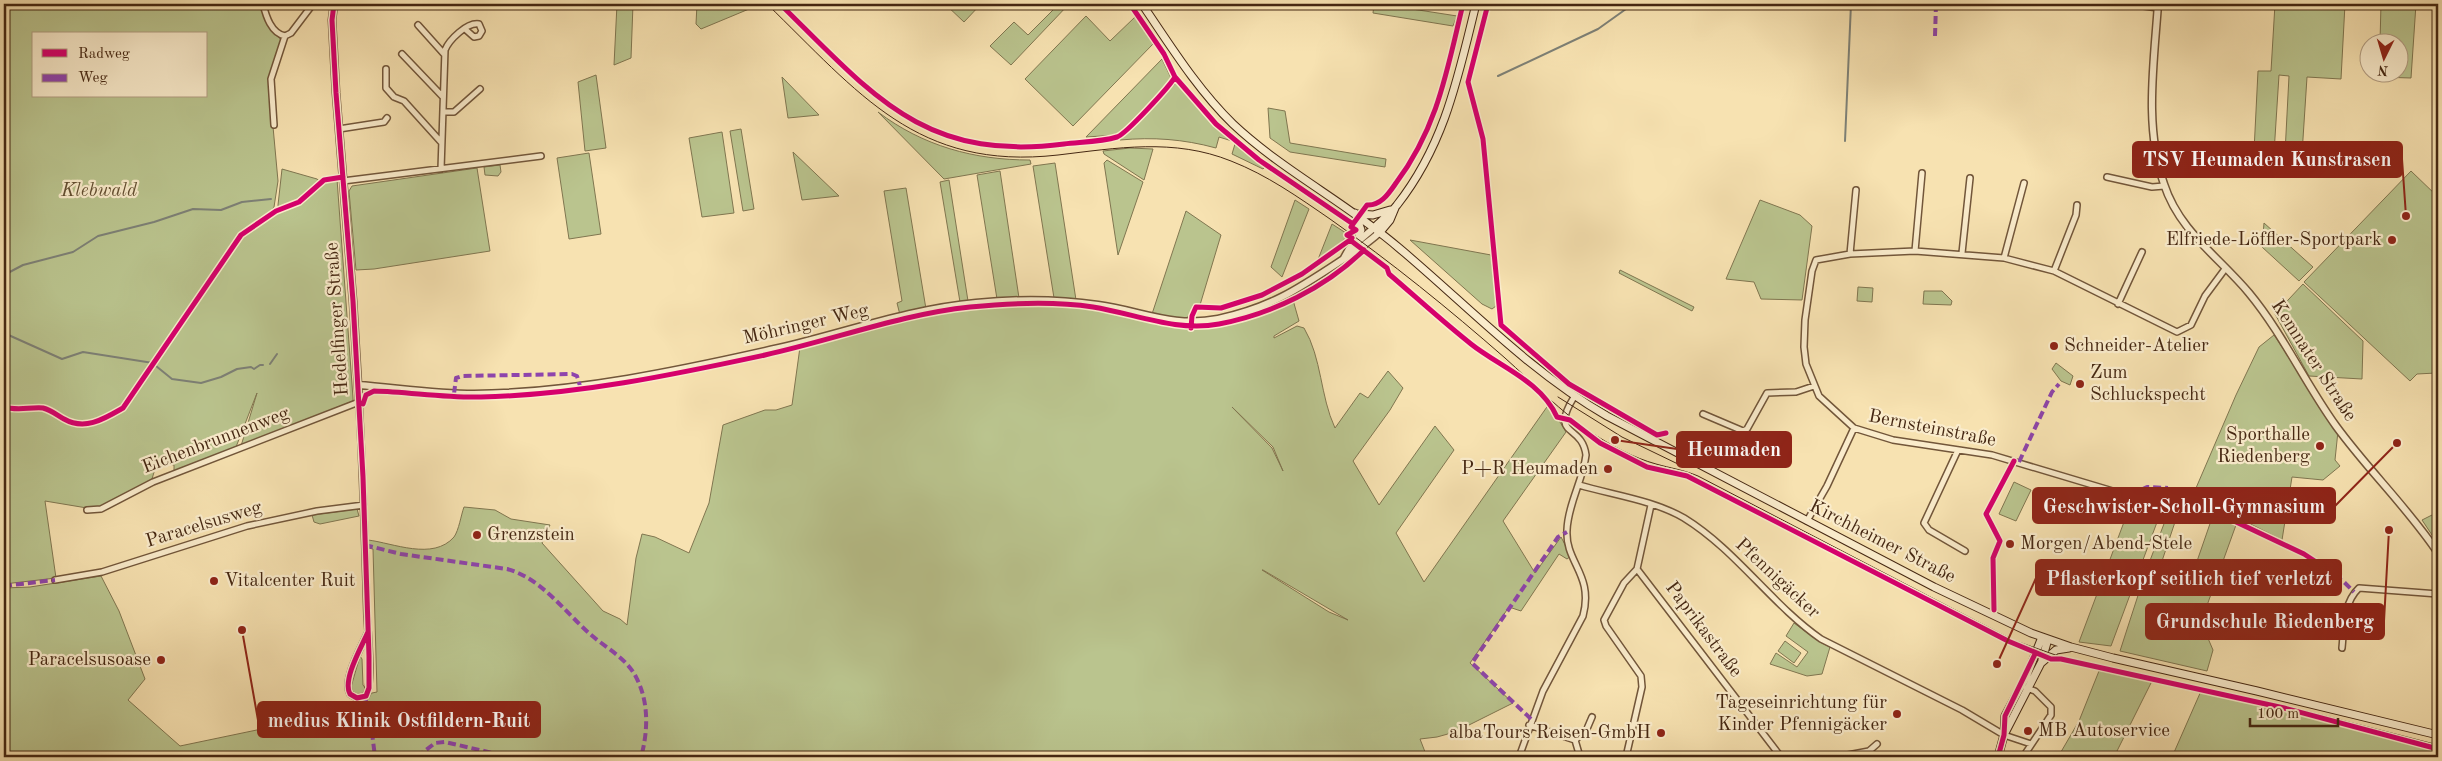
<svg xmlns="http://www.w3.org/2000/svg" width="2442" height="761" font-family="'Old Standard TT',serif">
  <style>
    .green { fill: #bac48e; stroke: #807650; fill-rule: evenodd }
    .lines { fill: none; stroke-linecap: round; stroke-linejoin: round }
    .stream { stroke: #7d8076; stroke-width: 2 }
    .minor-casing { stroke: #72563a; stroke-width: 8 }
    .tertiary-casing { stroke: #72563a; stroke-width: 9 }
    .secondary-casing { stroke: #452712; stroke-width: 9 }
    .minor { stroke: #faeccc; stroke-width: 5 }
    .tertiary { stroke: #faeccc; stroke-width: 6 }
    .secondary { stroke: #faeccc; stroke-width: 7 }
    .tram { stroke: #452712; stroke-width: 1 }
    .quiet { stroke: #8e44ad; stroke-width: 4; stroke-dasharray: 8 4; stroke-linecap: butt }
    .cycleway-casing { stroke: #faeccc; stroke-width: 8 }
    .cycleway { stroke: #d6006c; stroke-width: 5 }
    .poi-dot { fill: #8f2418; stroke: #faeccc; stroke-width: 2 }
    .labels { text-anchor: middle; dominant-baseline: central; stroke-width: 4.5; stroke-linejoin: round; paint-order: stroke }
    .park-label { font-size: 19px; font-style: italic; fill: #624e31; stroke: #faeccc }
    .poi-label { font-size: 19px; fill: #452712; stroke: #faeccc; text-anchor: end }
    .street-label { font-size: 19px; fill: #452712; stroke: #faeccc }
    .leader { fill: none; stroke: #8f2418; stroke-width: 2 }
    .callout-dot { fill: #8f2418; stroke: #faeccc; stroke-width: 2 }
    .callout { fill: #8f2418; stroke: #8f2418; stroke-width: 2 }
    .callout-label { font-size: 20px; text-anchor: middle; font-weight: bold; fill: #fff }
  </style>
  <rect width="100%" height="100%" fill="#f7e2b1"/>
  <filter id="stains"><feTurbulence type="fractalNoise" baseFrequency=".004" numOctaves="4"/><feColorMatrix values="0 0 0 0 .2 0 0 0 0 .09 0 0 0 0 .02 0 0 0 .5 -.17"/></filter>
  <radialGradient id="worn" r=".72"><stop offset=".6" stop-color="#630" stop-opacity="0"/><stop offset="1" stop-color="#630" stop-opacity=".3"/></radialGradient>
  <path class="green" d="M4,4h257l6,17 16,22 -9,20 -4,31 8,87 -4,26 -3,5 -35,27 2,1 41,-28 -1,-7 4,-36 35,10 5,4 15,-4 16,219v3l-112,45 16,-53 -21,54 -62,24v-6l-17,-3 -5,17 -52,28 -13,1 -42,-7 11,77 -52,6zM34,34h172v62h-172z
    M617,4h16l-2,54 -17,7z
    M697,4h64l-60,25 -5,-5z
    M945,4h36l-17,18z
    M1059,4h10l-58,61 -21,-19 24,-24 14,13z
    M1374,4h6l77,12 -4,10 -80,-13z
    M1422,4h38l-1,6z
    M2275,4h70l-4,75 -34,-2 -5,77 -17,-1 4,-77 -10,-1 -5,78 -20,-2 4,-80h13z
    M2381,4h35l-5,74 -32,-1v-4l21,-1v-30h-20z
    M1086,16l24,25 25,-24 18,27 -80,82 -48,-47z
    M1162,59l9,19 -2,5 -48,50 -4,2 -31,2z
    M596,75l10,73 -21,3 -7,-69z
    M782,77l37,38 -31,3z
    M1176,83l56,58 -13,-4 -3,11c-33,-9 -63,-11 -96,-8z
    M1268,108l17,3 5,32 96,16 -1,8 -95,-15 -20,-14z
    M878,112c45,34 96,48 152,48l1,4 -87,15z
    M741,129l13,80 -11,2 -13,-80z
    M722,132l12,81 -32,4 -13,-79z
    M1235,144l30,23 -2,2 -31,-15z
    M1130,148l23,1 -9,31 -40,-26 -1,-3z
    M793,152l46,44 -37,4z
    M589,153l12,81 -32,5 -12,-81z
    M1107,160l36,22 -25,73 -14,-92z
    M1055,163l21,137 -22,-2 -21,-132z
    M500,165l1,7 -3,4 -13,-1 -1,-8z
    M477,168l13,83 -116,18 -18,1 -7,-79 3,-5z
    M1000,171l19,127 -22,1 -20,-124z
    M2411,171l27,26v173l-2,3 -19,1 -7,7 -106,-99z
    M949,180l19,121 -8,1 -20,-120z
    M906,188l20,121 -26,6 -3,-12 5,-2 -18,-110z
    M1295,200l14,9 -27,68 -11,-10z
    M1760,200l40,15 12,11 -10,74 -41,-1 -7,-17 -28,-3z
    M1186,211l35,24 -21,70h-7l-3,10 -5,4 -33,-5z
    M2264,223l49,44 -14,14 -37,-34z
    M1332,224l14,9v5l-29,24z
    M1410,240l81,15 5,51 -4,3 -10,-5z
    M1620,270l74,37 -2,4 -73,-38z
    M2303,284l60,57 -1,38 -53,-3 -34,-62z
    M1858,287l15,1 -1,14 -15,-1z
    M1924,291h18l10,10 -1,4 -28,-1z
    M1293,300l6,21 -25,15v2l23,-12 7,2c18,30 16,68 31,100l25,-35 8,5 20,-27 15,17 -13,22 -37,51 26,44 56,-79 19,24 -58,83 28,49 125,-178 17,28 -63,89 32,52 26,-36 10,19 -4,3 -8,-5 -38,57 -12,-4 -39,56 43,40 -58,29 -18,5 -17,2 7,18h-1423v-169l26,-1 71,-11 18,35 26,68 -17,21 52,46 163,-34 1,-6 7,-3 18,2 -2,-6 5,-6 5,-1 -4,-143 -5,-1v-8c25,3 65,21 86,-3 5,-7 7,-22 10,-30l31,3 16,9 39,6 -8,18 61,68 17,8 7,6 9,-67 6,-24 13,3 34,16 20,-50 14,-78 42,-15h11l16,-5 8,-58c79,-20 152,-42 234,-42 32,0 63,3 94,10 22,5 44,14 67,14 33,-2 68,-15 98,-29zM1232,407l41,40 10,24 -11,-23zM1262,570h1l85,50 -19,-8z
    M2274,335l64,96 -3,29 5,6 -17,14 -31,-3 -10,63 -89,-45 43,-100 23,-48z
    M2056,363l17,13 -3,9 -9,-4 -9,-12z
    M2014,482l17,8 -15,31 -17,-7z
    M2150,488l17,3 -1,7 -55,148 -32,-4 51,-136 12,1z
    M2175,495l8,3 -25,75 -12,-2z
    M357,509l2,7 -39,8 -6,-2 -2,-7z
    M2438,512v32l-16,-24z
    M2213,515l23,10 -35,97 12,28 -6,21 -87,-20 23,-71 43,13z
    M1794,623l26,19 10,5 -8,27 -15,2 -37,-12 6,-11 21,14 11,-15 -22,-16z
    M1785,641l16,12 -7,10 -16,-12z
    M360,656l2,3 1,26 3,4 -5,6 -8,-2 -2,-6z
    M2099,671l53,10 -38,76h-56l21,-36z
    M2201,691l155,37 82,22v7h-266z"/>
  <g class="lines">
    <path class="stream" d="M1498,76l100,-47 35,-25
      M1845,141l6,-137
      M4,275l19,-10 50,-13 25,-16 56,-14 39,-13 28,1 21,-8 29,-3
      M4,333l58,26 21,-7 70,11
      M270,364l7,-10
      M156,366l16,13 29,4 20,-6 16,-8 14,-2 3,2 6,-4h3"/>
    <g class="minor-casing">
      <path id="minor" d="M263,4c3,12 8,29 22,32
        M2129,4l29,4
        M418,25l26,29
        M285,36l6,-3 22,-29
        M402,54l41,43
        M386,69v19l8,9 10,4 37,41
        M443,112h11l26,-23
        M274,125l-3,-46 14,-43
        M339,129l45,-7 3,-4
        M441,169l4,-119c4,-10 22,-28 34,-26l3,7 -3,5 -5,1 -9,-8
        M2107,177l45,10 12,-1
        M343,181l198,-25
        M1915,251l7,-78
        M1962,253l8,-75
        M1850,254l6,-64
        M2004,258l20,-75
        M2054,271l22,-56 1,-10
        M2118,304l24,-52
        M1703,414l40,17 4,-2 20,-36 29,-1 18,-6
        M1958,450l-34,73 5,7 36,21
        M1579,485c34,10 74,15 105,33 52,32 87,86 137,121l141,71 42,25 27,9
        M2136,498l-144,-43 -99,-15 -39,-12 -35,-32 -13,-32 -2,-17 1,-27 7,-49 4,-11 34,-6 65,-3 89,7 50,13 123,61 14,-7 14,-29 20,-27
        M87,510l14,-1 52,-27 206,-80c4,72 6,143 8,214 1,16 6,68 -1,80l-9,2 -7,-4c-8,-14 12,-48 18,-62
        M1807,521l20,-35 27,-58
        M1637,569l144,188
        M55,580l47,-8 145,-46 70,-15 47,-6
        M2342,648c2,-20 1,-45 17,-60l79,6
        M1529,725l46,15 5,17
        M1575,740l11,-9 6,-14
        M1519,757l24,-66 40,-75c11,-42 -18,-53 -16,-86 1,-26 16,-50 19,-75 -4,-32 -37,-17 -12,-58
        M1626,757l16,-70 -1,-11 -35,-50 -2,-6 20,-37 13,-14 14,-64
        M1837,757l32,-6 8,-7
        M2023,757l28,-42v-8l-16,-16 -9,-3"/>
    </g>
    <g class="tertiary-casing">
      <path id="tertiary" d="M334,4l-2,16 4,73 17,208 6,101
        M2158,4c-4,59 -14,123 6,180 15,47 55,73 85,109 34,41 56,90 87,133 32,44 72,82 102,127
        M1344,258l5,-9 26,-22
        M358,385c39,3 77,9 116,9 100,-1 208,-24 305,-46 65,-15 130,-39 197,-45 40,-4 82,-4 122,2 44,6 75,23 120,14 54,-12 80,-30 124,-59 14,-9 26,-17 38,-28"/>
    </g>
    <g class="secondary-casing">
      <path id="secondary" d="M1142,4c28,41 55,85 91,120 50,47 114,79 166,124 68,57 131,124 208,168l327,171 97,46 40,14 42,11 144,33 181,44
        M1355,213l6,17 -5,14
        M1359,214l14,1 17,-5
        M1375,227c7,-7 16,-14 22,-22 48,-61 61,-128 79,-201
        M1380,232l10,-12 5,-12
        M2042,660l6,-21
        M2005,733l36,-70 15,-13 13,-2
        M1998,757l6,-22 1,-19 22,-41 15,-38"/>
    </g>
    <use href="#minor" class="minor"/>
    <use href="#tertiary" class="tertiary"/>
    <use href="#secondary" class="secondary"/>
    <path class="tram" d="M767,4c92,89 150,167 291,151 59,-7 116,-17 173,6 36,14 67,36 99,58 61,43 119,90 175,139 28,25 56,54 87,75 20,13 42,25 64,31 14,4 28,6 42,12l315,164 51,18 242,53 132,34
      M1558,397l64,40 58,28"/>
    <path class="quiet" d="M1935,36l1,-32
      M454,394l2,-16 6,-2 110,-2 5,2 3,10
      M2019,462l33,-70 7,-8
      M2131,495l16,-8 21,1
      M365,545l36,9 106,15c34,9 58,43 83,65 16,14 38,25 47,45 12,24 11,53 4,78
      M2336,574l18,18
      M4,586l51,-6
      M364,697l5,11 6,49
      M1531,719l-59,-56 86,-126 9,-5
      M417,757l18,-14 10,-1 65,15"/>
    <g class="cycleway-casing">
      <path id="cycleway" d="M334,4l-2,16 4,73 17,208 10,176 6,179v32l-3,8 -9,2 -7,-4c-8,-14 12,-48 18,-62
        M780,4c92,90 143,158 284,140 17,-2 37,-2 53,-7 9,-3 52,-50 58,-60
        M1130,4l34,50 11,23 41,47 43,36 94,64 -2,3 5,3 -9,5 5,3 -2,2 37,28 2,6c27,23 54,48 82,70 29,23 70,37 86,73l13,3 30,23 47,24 40,9 321,165 43,18h10l223,49 154,41
        M1488,4l-20,78 15,57 18,186 68,59 88,51 9,-2
        M1353,224l14,-19c14,1 22,-12 29,-22 42,-56 51,-113 67,-179
        M1191,328l1,-12 4,-9 25,1 41,-13 40,-21 48,-34
        M363,404l3,-9 8,-4c36,1 71,7 107,6 95,-2 191,-22 284,-42 68,-15 137,-41 205,-48 41,-4 83,-6 123,0 43,7 83,25 126,17 53,-10 106,-36 145,-74
        M4,407c13,4 26,0 39,1 8,2 14,7 21,11 21,12 40,0 59,-11l118,-173 35,-24 23,-9 25,-22 19,-3
        M2198,504l106,50 35,23
        M1994,610l-1,-52 7,-17 -14,-27 28,-53
        M1998,757l6,-22 1,-19 30,-62"/>
    </g>
    <use href="#cycleway" class="cycleway"/>
  </g>
  <g class="poi-dot">
    <circle cx="2392" cy="240" r="5"/>
    <circle cx="2054" cy="346" r="5"/>
    <circle cx="2080" cy="384" r="5"/>
    <circle cx="2320" cy="446" r="5"/>
    <circle cx="1608" cy="469" r="5"/>
    <circle cx="477" cy="535" r="5"/>
    <circle cx="2010" cy="544" r="5"/>
    <circle cx="214" cy="581" r="5"/>
    <circle cx="161" cy="660" r="5"/>
    <circle cx="1897" cy="714" r="5"/>
    <circle cx="2028" cy="731" r="5"/>
    <circle cx="1661" cy="733" r="5"/>
  </g>
  <g class="labels">
    <g class="park-label">
      <text x="99" y="191">Klebwald</text>
    </g>
    <g class="poi-label">
      <text x="2382" y="240">Elfriede-Löffler-Sportpark</text>
      <text x="2064" y="346" text-anchor="start">Schneider-Atelier</text>
      <text x="2090" y="373" text-anchor="start">Zum<tspan x="2090" dy="22">Schluckspecht</tspan></text>
      <text x="2310" y="435">Sporthalle<tspan x="2310" dy="22">Riedenberg</tspan></text>
      <text x="1598" y="469">P+R Heumaden</text>
      <text x="487" y="535" text-anchor="start">Grenzstein</text>
      <text x="2020" y="544" text-anchor="start">Morgen/Abend-Stele</text>
      <text x="224" y="581" text-anchor="start">Vitalcenter Ruit</text>
      <text x="151" y="660">Paracelsusoase</text>
      <text x="1887" y="703">Tageseinrichtung für<tspan x="1887" dy="22">Kinder Pfennigäcker</tspan></text>
      <text x="2038" y="731" text-anchor="start">MB Autoservice</text>
      <text x="1651" y="733">albaTours Reisen-GmbH</text>
    </g>
    <g class="street-label">
      <text transform="translate(338 319) rotate(-94)">Hedelfinger Straße</text>
      <text transform="translate(806 325) rotate(-13)">Möhringer Weg</text>
      <text transform="translate(2313 361) rotate(57)">Kemnater Straße</text>
      <text transform="translate(1932 429) rotate(11)">Bernsteinstraße</text>
      <text transform="translate(216 441) rotate(-21)">Eichenbrunnenweg</text>
      <text transform="translate(204 525) rotate(-17)">Paracelsusweg</text>
      <text transform="translate(1882 542) rotate(27)">Kirchheimer Straße</text>
      <text transform="translate(1777 579) rotate(43)">Pfennigäcker</text>
      <text transform="translate(1703 630) rotate(53)">Paprikastraße</text>
    </g>
  </g>
  <path class="leader" d="M2406 216L2402 159M1615 440L1677 449M2397 443L2335 506M1997 664L2036 578M2389 530L2384 621M242 630L258 720"/>
  <g class="callout-dot">
    <circle cx="2406" cy="216" r="5"/>
    <circle cx="1615" cy="440" r="5"/>
    <circle cx="2397" cy="443" r="5"/>
    <circle cx="1997" cy="664" r="5"/>
    <circle cx="2389" cy="530" r="5"/>
    <circle cx="242" cy="630" r="5"/>
  </g>
  <g class="callout">
    <rect x="2133" y="142" width="269" height="35" rx="5"/>
    <rect x="1677" y="432" width="114" height="35" rx="5"/>
    <rect x="2033" y="488" width="302" height="35" rx="5"/>
    <rect x="2036" y="560" width="305" height="35" rx="5"/>
    <rect x="2146" y="604" width="238" height="35" rx="5"/>
    <rect x="258" y="702" width="282" height="35" rx="5"/>
  </g>
  <g class="callout-label">
    <text x="2267" y="166">TSV Heumaden Kunstrasen</text>
    <text x="1734" y="456">Heumaden</text>
    <text x="2184" y="513">Geschwister-Scholl-Gymnasium</text>
    <text x="2189" y="585">Pflasterkopf seitlich tief verletzt</text>
    <text x="2265" y="628">Grundschule Riedenberg</text>
    <text x="399" y="727">medius Klinik Ostfildern-Ruit</text>
  </g>
  <rect width="2442" height="761" fill="none" stroke="#f7e2b1" stroke-width="20"/>
  <rect x="5" y="5" width="2432" height="751" fill="none" stroke="#452712" stroke-width="2.5"/>
  <rect x="10" y="10" width="2422" height="741" fill="none" stroke="#452712"/>
  <rect x="32" y="32" width="175" height="65" fill="#faeccc" stroke="#b29d82"/>
  <rect x="42" y="49" width="25" height="8" fill="#d6006c" stroke="#b29d82"/>
  <text x="78" y="58" font-size="15" fill="#452712">Radweg</text>
  <rect x="42" y="74" width="25" height="8" fill="#8e44ad" stroke="#b29d82"/>
  <text x="78" y="82" font-size="15" fill="#452712">Weg</text>
  <g transform="translate(2384 58) rotate(185)"><circle r="24" fill="#faeccc" stroke="#b29d82"/>
  <path d="M0-4L9 19L0 12L-9 19Z" fill="#8f2418"/>
  <text y="-8" font-size="14" font-weight="bold" text-anchor="middle" fill="#452712">N</text>
  </g>
  <path d="M2250 718v8h88v-8" fill="none" stroke="#452712" stroke-width="2.5"/>
  <text x="2257" y="718" font-size="15" fill="#452712" stroke="#faeccc" stroke-width="4" paint-order="stroke">100 m</text>
  <rect width="100%" height="100%" filter="url(#stains)"/>
  <rect width="100%" height="100%" fill="url(#worn)"/>
</svg>
